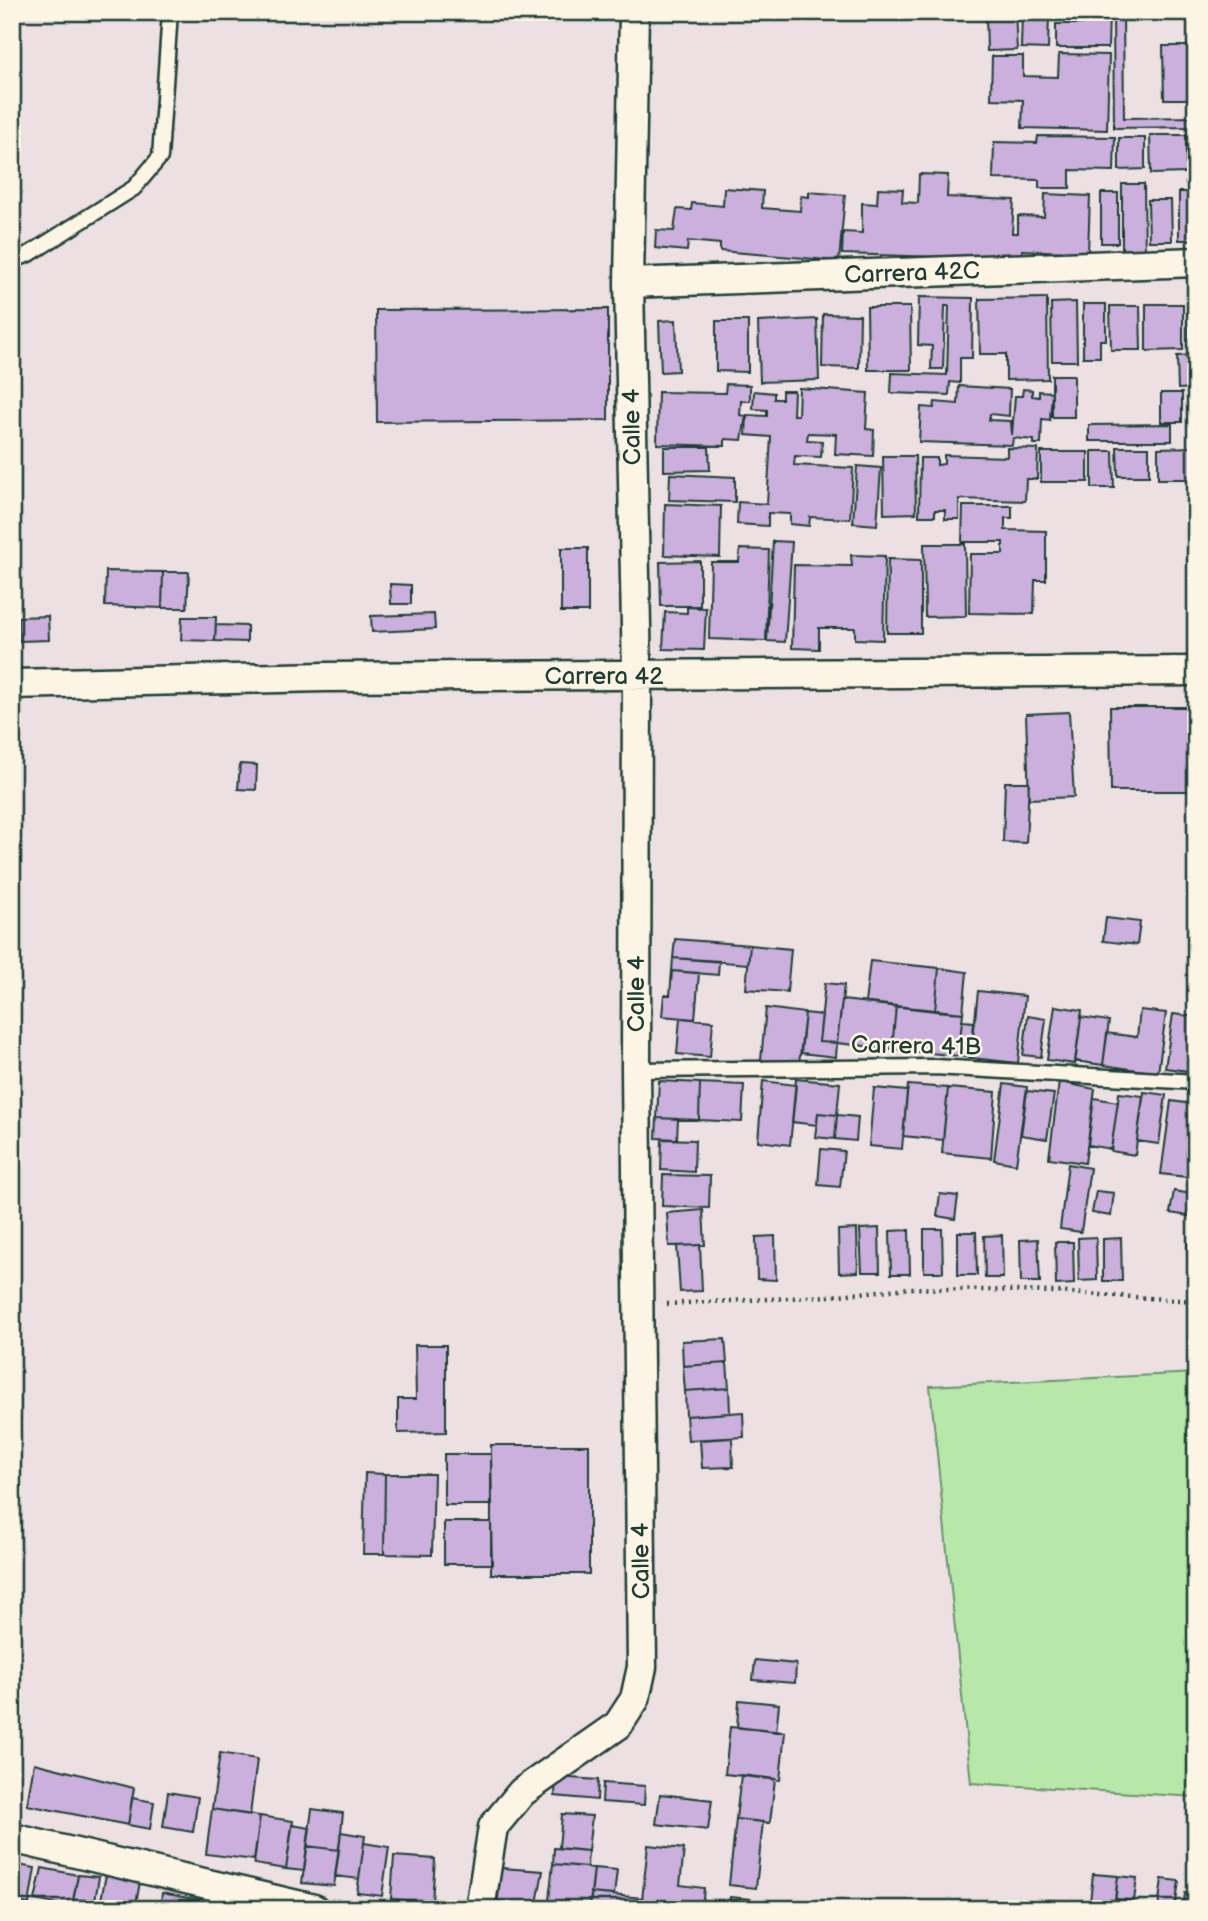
<svg xmlns="http://www.w3.org/2000/svg" width="1208" height="1921" font-family="'Balsamiq Sans',sans-serif">
  <style>
    .green { fill: #b7e8a9; stroke: #6b926e; stroke-width: 2 }
    .building { fill: #cbb0dd; stroke: #1f3d34; stroke-width: 2 }
    .lines { fill: none; stroke-linecap: round; stroke-linejoin: round }
    .lane-casing { stroke: #1f3d34; stroke-width: 19 }
    .street-casing { stroke: #1f3d34; stroke-width: 33 }
    .path { stroke: #1f3d34; stroke-width: 4.5; stroke-dasharray: 2 5; stroke-linecap: butt }
    .lane { stroke: #fcf5e5; stroke-width: 14 }
    .street { stroke: #fcf5e5; stroke-width: 28 }
    .labels { text-anchor: middle; dominant-baseline: central; stroke-width: 5; stroke-linejoin: round; paint-order: stroke }
    .street-label { font-size: 24px; fill: #1f3d34; stroke: #fcf5e5 }
  </style>
  <rect width="100%" height="100%" fill="#ede0e3"/>
  <filter id="ink" filterUnits="userSpaceOnUse"><feTurbulence type="fractalNoise" baseFrequency=".0143" numOctaves="2"/><feDisplacementMap in="SourceGraphic" scale="14" xChannelSelector="R" yChannelSelector="G"/><feConvolveMatrix kernelMatrix="1 2 1 2 8 2 1 2 1" color-interpolation-filters="sRGB"/></filter>
  <g filter="url(#ink)">
    <path class="green" d="M1196,1373v424l-225,-14 -41,-397z"/>
    <path class="building" d="M844,12h22v4l-22,-2z
      M986,12h29l2,38 -30,1z
      M1083,12h26l-1,36h-52v-24h27z
      M1113,12h10l1,106 72,-1v10l-82,1z
      M1022,13h27l-1,36 -27,-1z
      M1163,46h27l1,53h-27z
      M1059,54l50,1 -2,75 -85,-2 1,-28 -32,-1 1,-43h31v20l35,1z
      M1186,134h10v50h-10z
      M1150,135h36v38l-35,1z
      M1038,136l77,1 -1,34 -44,-1v18h-31v-8l-46,-1 1,-37 43,1z
      M1119,138h26v31l-26,1z
      M919,174l29,1 -1,22 67,3 -2,33h6v-17l26,1 1,-23 45,2 -2,57 -66,-3 -1,17 -48,-9 -131,-4 1,-22 19,1v-30l15,1 1,-16 25,1 -1,13 16,1z
      M1122,184h22l1,74h-23z
      M724,188l39,3 -1,17 38,3 1,-15 8,1v-5l36,3 -6,66 -119,-10v-7l-32,-3 -1,10 -32,-3 1,-18 18,1 3,-22 14,1 1,-7 31,3z
      M1179,192h17v48h-17z
      M1101,193h17v50h-17z
      M1148,200h23l1,41h-23z
      M1189,296h7v29h-7z
      M919,297l54,1 -1,60h-12v25l-10,-1 -1,13 -58,-2 1,-20 55,2 2,-69h-4l-2,63h-12l1,-23 -14,-1z
      M1047,298l1,81 -42,1v-26h-26l-1,-55z
      M1076,302l1,59h-25l-1,-58z
      M1083,304h23v36h-6v17h-17z
      M1146,304h37v46l-37,1z
      M1110,306h30l1,44h-30z
      M867,307h43l1,63h-43z
      M608,309v111l-231,2 -1,-112z
      M823,314l37,1 -1,53 -37,-1z
      M817,319l2,61 -59,2 -2,-60z
      M676,320l2,51 -17,1 -2,-51z
      M716,321h32v51l-32,-1z
      M1189,325h7v26h-7z
      M1196,355v33l-18,1 -1,-33z
      M1052,375h22v42h-22z
      M726,384l24,1v16h-9l-1,14 6,1 -4,24 -17,-1v7l-68,-2 1,-52 67,1z
      M959,386l51,3 -1,27 -19,-2 -1,6 22,1 1,14 3,-39h7l1,-7 9,1v6l7,1v-6l13,1 -2,28 -8,-1 -1,25h-7v-4l-21,-2 -1,7 -93,-3 2,-35 13,1 1,-6 23,2z
      M799,388l69,5 -2,36 8,1 -1,26 -38,-2 1,-20 -28,-1 -1,7 15,1 -1,16 -26,-1 -1,9 59,3 -3,51 -40,-2 -1,9 -19,-2v-10l-22,-1v13l-31,-2 1,-22 29,2 4,-67 -25,-2 1,-20 20,1v-6l-14,-1 1,-18 20,2v6h8v-8h12l-1,24h5z
      M1161,393h21v29h-21z
      M1172,424v17h-83v-16z
      M664,447h45l1,23 -46,1z
      M1117,447h32v29h-31z
      M1195,447v32h-37v-31z
      M1007,448l31,1 -1,30h-11l-1,22 -66,-2v20h-14v-9h-10v6h-16l1,-58h17v7l7,-1v-9l63,2z
      M1092,451h21l1,37h-22z
      M1041,452h47v30h-47z
      M883,456h32l1,57 -32,1z
      M857,466l24,2 -4,57 -24,-2z
      M670,474l65,3v25l-66,-2z
      M665,504l56,2 -1,51 -56,-2z
      M963,506h49v12h-7v12l41,1v49h-11l-1,34 -65,-1 1,-59h33v-12h-41z
      M773,541l19,1 -7,100 -18,-1z
      M924,544h41l1,72 -41,1z
      M561,548h27v64h-27z
      M740,549l29,1 -3,91 -57,-2 2,-77h28z
      M851,555l34,1 -2,84 -28,-1v-11h-36v21l-27,-1 2,-83 58,1z
      M888,559l33,1v73h-34z
      M700,561v45h-39l-1,-44z
      M106,571l57,1 -1,36 -57,-2z
      M163,572h26l-2,36h-25z
      M390,584l21,1v19h-20z
      M687,607l19,1 -2,42 -41,-1 2,-37 22,1z
      M434,614l1,15 -63,3 -1,-16z
      M48,616l1,24 -30,1 -1,-24z
      M182,617h34l-1,24 -34,-1z
      M12,624h6l1,17h-7z
      M216,625l31,1v16l-32,-1z
      M1110,707h86v84h-85z
      M1069,712l5,85 -45,2 -3,-85z
      M240,764l17,1 -1,25 -18,-1z
      M1005,782h24l-3,61 -23,-1z
      M1106,918l34,4 -3,23 -34,-4z
      M675,939l75,6 -2,19 -75,-6z
      M750,945l41,4 -4,43 -41,-3z
      M673,958l46,3 -1,14 -46,-4z
      M870,961l69,7 -4,43 -70,-8z
      M939,968l28,4 -4,41 -28,-2z
      M672,971l27,2 -4,46 -33,-3 2,-21h6z
      M825,983l19,2 -7,58 -18,-1z
      M978,991l47,5 -7,67 -47,-5z
      M842,1000l54,6 -4,43 -55,-6z
      M896,1006l67,7 -5,43 -66,-7z
      M1055,1006l27,4 -7,54 -28,-4z
      M766,1008l39,5 -6,51 -38,-4z
      M1140,1010l26,3 -8,60 -55,-8 4,-32 30,4z
      M805,1013l17,2 -3,27 18,1 -1,14 -35,-4z
      M1173,1014l23,3v55l-31,-4z
      M1028,1016l18,3 -5,38 -18,-2z
      M1081,1017l28,4 -6,44 -28,-4z
      M680,1018l33,3 -3,36 -33,-3z
      M962,1021l12,1 -3,36 -13,-2z
      M796,1079l44,4 -3,32 -19,-2 -1,12 -25,-3z
      M659,1081l41,2 -1,37 -42,-2z
      M763,1081l33,4 -6,60 -32,-4z
      M1059,1082l36,7 -10,74 -36,-5z
      M700,1083l44,2 -2,37 -43,-2z
      M1004,1084l23,3 -11,77 -22,-4z
      M908,1085l40,3 -5,52 -40,-4z
      M874,1088l33,3 -5,58 -33,-3z
      M948,1088l48,4 -5,66 -49,-5z
      M1027,1091l27,3 -7,45 -26,-4z
      M1144,1092l22,3 -7,49 -22,-3z
      M1119,1093l24,3 -8,59 -24,-4z
      M1193,1097l3,81 -35,-4 10,-73 22,3z
      M1094,1098l24,4 -7,47 -23,-4z
      M818,1113l19,2 -2,24 -20,-2z
      M837,1115l21,2 -2,24 -21,-2z
      M657,1118l21,1 -1,20 -21,-1z
      M662,1139l33,1 -1,32 -33,-2z
      M821,1149l23,2 -4,36 -22,-2z
      M1068,1164l22,4 -9,64 -21,-3z
      M663,1175l47,1 -1,32 -47,-2z
      M1096,1191l18,2 -3,23 -19,-3z
      M1174,1191l18,3 -3,22 -19,-3z
      M940,1194l18,2 -3,23 -18,-3z
      M703,1210l2,35 -36,1 -2,-33z
      M879,1228l1,44h-18l-2,-43z
      M857,1229l1,43 -19,1 -1,-43z
      M924,1229h18l1,43h-19z
      M909,1230l1,44h-19l-1,-43z
      M958,1232h18l1,43h-19z
      M1002,1235l1,43h-18l-1,-42z
      M775,1236l1,44 -19,-1 -1,-42z
      M1096,1237l1,43 -18,1 -1,-43z
      M1121,1238l1,43h-19v-42z
      M1038,1239l2,43h-19l-1,-42z
      M1055,1242h18l1,42 -18,1z
      M1188,1243h8v42h-7z
      M700,1245l2,46 -22,1 -3,-46z
      M725,1339l2,24 -44,3 -1,-25z
      M415,1345h31v87l-48,1v-34h18z
      M727,1363l2,25 -44,3 -2,-25z
      M729,1388l1,25 -44,3 -1,-25z
      M743,1412l1,25 -56,3 -2,-24z
      M732,1438l1,29 -31,1 -2,-28z
      M491,1445h98v129h-98z
      M444,1454h47l1,51h-48z
      M365,1473l20,1 -1,80h-21z
      M385,1474h49l-2,81 -48,-1z
      M444,1522h47l1,42h-48z
      M755,1660l41,4 -1,19 -42,-3z
      M739,1700l40,4 -3,28 -39,-5z
      M730,1727l55,5 -5,48 -55,-6z
      M220,1753l37,6 -7,56 -38,-6z
      M34,1763l100,25 -6,37 -101,-20z
      M741,1775l34,4 -5,44 -34,-4z
      M556,1777l42,3 -1,20 -42,-4z
      M603,1783l42,3 -1,19 -42,-3z
      M168,1792l30,5 -5,35 -30,-5z
      M660,1794l52,6 -4,30 -52,-6z
      M132,1798l22,4 -4,27 -22,-4z
      M212,1809l48,7 -6,44 -48,-6z
      M312,1809l31,4 -4,37 -32,-4z
      M562,1814l30,2 -4,35 -29,-3z
      M260,1816l33,5 -7,48 -32,-5z
      M736,1819l27,3 -7,66 -27,-3z
      M292,1825l18,3 -6,43 -18,-2z
      M1190,1828l6,1v19h-7z
      M341,1832l24,4 -6,43 -24,-3z
      M364,1843l25,4 -7,49 -25,-3z
      M648,1845l36,4 -4,36 24,3 -2,21h-61z
      M307,1846l32,4 -5,36 -32,-3z
      M554,1848l34,3 -1,16 -34,-3z
      M394,1856l41,3 -3,43 -41,-3z
      M13,1864l22,4 -6,36 -17,-3z
      M553,1864l41,4 -4,41h-42z
      M42,1868l36,7 -6,32 -37,-7z
      M501,1868l42,3 -7,38h-39z
      M594,1868l23,2 -3,25 -23,-2z
      M1093,1874l25,2 -3,28 -25,-2z
      M78,1875l21,2 -4,24 -22,-1z
      M106,1875l34,7 -5,27h-36z
      M1118,1876l19,2 -3,23 -19,-2z
      M1162,1879l17,2 -4,28h-17z
      M162,1893l37,7 -1,9h-38z
      M591,1893l51,5 -1,11h-51z
      M1185,1893l11,1v15h-13z
      M730,1897l20,2 -1,10h-21z
      M199,1900l19,4 -1,5h-19z
      M1048,1900l32,3v6h-33z
      M965,1901l32,3 -1,5h-31z"/>
    <g class="lines">
      <g class="lane-casing">
        <path id="lane" d="M12,261l19,-8 103,-65 26,-31 10,-145
          M636,1070l299,-3 261,15"/>
      </g>
      <g class="street-casing">
        <path id="street" d="M629,283l567,-21
          M12,684l313,-7 871,-6
          M12,1838l302,71
          M480,1909l13,-82 29,-35 96,-67 17,-26 7,-32 -6,-597 1,-394 -8,-393 5,-271"/>
      </g>
      <path class="path" d="M667,1304l162,-8 81,-8 145,4 141,9"/>
      <use href="#lane" class="lane"/>
      <use href="#street" class="street"/>
    </g>
  </g>
  <g class="labels">
    <g class="street-label">
      <text transform="translate(912 273) rotate(-2)">Carrera 42C</text>
      <text transform="translate(632 427) rotate(-91)">Calle 4</text>
      <text x="604" y="676">Carrera 42</text>
      <text transform="translate(636 994) rotate(-90)">Calle 4</text>
      <text transform="translate(916 1046) rotate(1)">Carrera 41B</text>
      <text transform="translate(641 1561) rotate(-91)">Calle 4</text>
    </g>
  </g>
  <rect width="1208" height="1921" fill="none" stroke="#fcf5e5" stroke-width="42"/>
  <rect x="21" y="21" width="1166" height="1879" fill="none" stroke="#1f3d34" stroke-width="2.5" filter="url(#ink)"/>
</svg>
